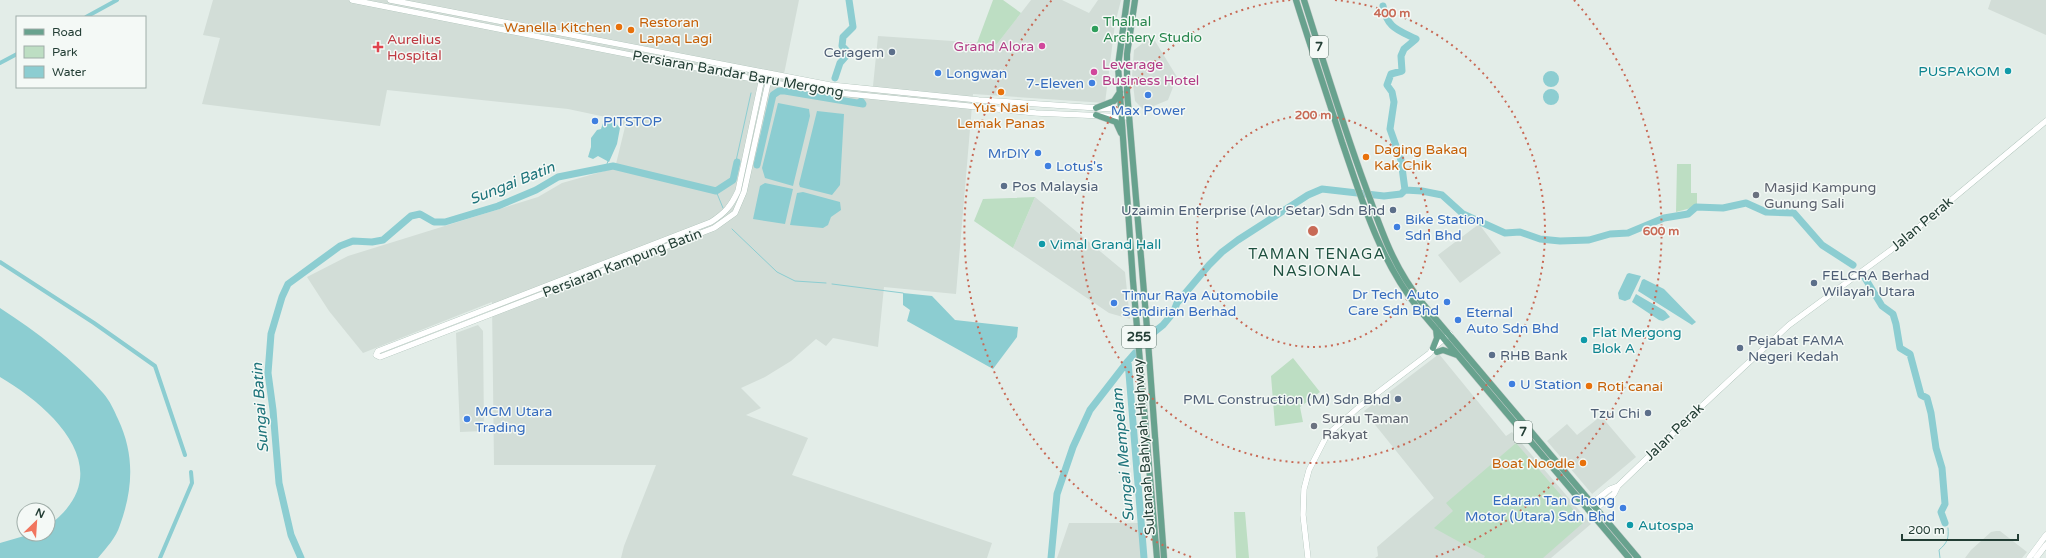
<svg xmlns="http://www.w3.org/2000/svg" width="2046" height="558" font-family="'Varela Round',sans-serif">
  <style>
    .built { fill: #d2ddd7 }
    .green { fill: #bddec3 }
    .water { fill: #8ccdd1 }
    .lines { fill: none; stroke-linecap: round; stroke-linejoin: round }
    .stream { stroke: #8ccdd1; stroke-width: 1 }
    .canal { stroke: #8ccdd1; stroke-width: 4 }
    .river { stroke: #8ccdd1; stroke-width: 7 }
    .secondary-casing { stroke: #a2b9af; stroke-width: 6 }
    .primary-casing { stroke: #c1c9c6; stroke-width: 7 }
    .secondary { stroke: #fff; stroke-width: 5.5 }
    .primary { stroke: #68a28e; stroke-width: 6 }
    .ring { fill: none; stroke: #c86a56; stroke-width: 2; stroke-dasharray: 2 4 }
    .food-dot { fill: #e8710a; stroke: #f4f9f6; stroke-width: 1.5 }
    .leisure-dot { fill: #2e9e5b; stroke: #f4f9f6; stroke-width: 1.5 }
    .hotel-dot { fill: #d1479c; stroke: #f4f9f6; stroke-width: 1.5 }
    .health-dot { fill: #e0444e; stroke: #f4f9f6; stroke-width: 1.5 }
    .service-dot { fill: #5c6f8a; stroke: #f4f9f6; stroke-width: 1.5 }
    .culture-dot { fill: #0f9aa8; stroke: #f4f9f6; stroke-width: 1.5 }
    .shop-dot { fill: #3f7fe0; stroke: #f4f9f6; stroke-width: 1.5 }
    .worship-dot { fill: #6b7280; stroke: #f4f9f6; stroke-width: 1.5 }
    .labels { text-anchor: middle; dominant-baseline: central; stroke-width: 3; stroke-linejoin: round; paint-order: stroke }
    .shield { fill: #f4f9f6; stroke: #62766f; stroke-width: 1 }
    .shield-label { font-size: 13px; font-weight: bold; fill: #233e35 }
    .leisure-label { font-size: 14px; fill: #27864d; stroke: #f4f9f6; text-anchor: start }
    .food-label { font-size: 14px; fill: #c56008; stroke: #f4f9f6; text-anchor: start }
    .health-label { font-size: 14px; fill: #be3a42; stroke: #f4f9f6; text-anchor: start }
    .hotel-label { font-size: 14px; fill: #b23c85; stroke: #f4f9f6; text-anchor: end }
    .service-label { font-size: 14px; fill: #4e5e75; stroke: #f4f9f6; text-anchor: end }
    .culture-label { font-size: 14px; fill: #0d838f; stroke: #f4f9f6; text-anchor: start }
    .shop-label { font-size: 14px; fill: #366cbe; stroke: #f4f9f6; text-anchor: start }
    .street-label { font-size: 14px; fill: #233e35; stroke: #f4f9f6 }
    .worship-label { font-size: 14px; fill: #5b616d; stroke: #f4f9f6; text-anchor: start }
    .water-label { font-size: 15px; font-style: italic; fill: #1d737a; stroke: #f4f9f6 }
    .neighbourhood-label { font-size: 15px; letter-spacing: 1px; fill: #1f5140; stroke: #f4f9f6 }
    .centre { fill: #c86a56; stroke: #f4f9f6; stroke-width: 2 }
    .ring-label { font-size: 12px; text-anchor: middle; font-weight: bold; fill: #c86a56; stroke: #f4f9f6; stroke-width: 3; stroke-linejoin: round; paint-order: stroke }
  </style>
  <rect width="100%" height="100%" fill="#e3ede8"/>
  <path class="built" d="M213,0h586l-15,74 47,9 42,3 5,-50 119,8 34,-44h31l27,13 9,-13h23l-6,24 -10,79 -132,-9 -17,200 -72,-7 -6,60 -45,-9 -7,8 -10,-7 -25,22 -26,16 -24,11 20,20 -15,7 62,23 -16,37 200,68 -5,15h-366l3,-12 32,-81h-162l-2,-163 -129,51 -34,-42 -22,-34 41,-21 190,-59 24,-14 53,-15 10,-41 -5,-7 -52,-11 -181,-19 -7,36 -178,-22 18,-66 -17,-3z
    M1991,0h55v35l-58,-26z
    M1152,36l25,41 -9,23 -24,10 -9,-9 -3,-25 2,-26z
    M1035,197l90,75 5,47 -21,-6 -96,-65z
    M1479,224l22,29 -41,30 -22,-28z
    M478,325l5,6 1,100 -24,1 -4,-99z
    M1439,354l67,82 6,-4 79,92 -40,34h-176l3,-2 -1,-9 57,-49 -70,-87z
    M1601,416l35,41 -44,37 -45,-53 20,-17 10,11z
    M1069,523h71l3,35h-86z
    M1996,531h4l27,21 -5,6h-57l6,-8 20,-18z"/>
  <path class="green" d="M993,0h10l18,13 -24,31 -20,-1z
    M1677,164h14v29h6v11l-6,4 -15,4z
    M1035,197l-22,51 -39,-27 9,-22z
    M1293,358l27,34 -20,15 3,15 -28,4 -4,-50z
    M1516,443l68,79 -41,36h-59l1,-2 -51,-28 19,-17 -7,-8z
    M1234,512h11l4,46h-13z"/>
  <path class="water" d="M1543 79a8 8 0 1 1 16 0a8 8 0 1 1-16 0Z
    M1543 97a8 8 0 1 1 16 0a8 8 0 1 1-16 0Z
    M778,103l31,6 1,7 -17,70 -28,-8 -3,-10z
    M817,111l27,3 -4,71 -8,10 -32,-8 -1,-3z
    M604,120l10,1 6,7 -3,16 -8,18 -11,-6 -5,3 -5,-2 3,-10v-9l6,-8 4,-1z
    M765,183l28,6 -8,35 -32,-5 7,-33z
    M803,192l37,10 1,8 -10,7 -3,8 -5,3 -33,-3 7,-32z
    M1629,273l12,3 -11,23 -5,2 -6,-2 -1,-6 9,-19z
    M1644,279l20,10 32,33 -4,3 -54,-34 4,-11z
    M903,293l29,3 23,24 63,7 -1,10 -24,32 -86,-48 3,-11 -7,-5z
    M1636,294l29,17 5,6 -7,4 -4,-1 -27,-18z
    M0,308c37,24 74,52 103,85 7,8 11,17 15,26 17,36 15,70 2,106 -4,13 -14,23 -22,33h-98v-15l31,-9h17v-8c74,-54 5,-118 -48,-149z"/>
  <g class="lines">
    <path class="stream" d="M736,161l15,-68
      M606,167l2,-6
      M716,191l7,17
      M732,229l45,43 18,9 31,2
      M832,284l71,9
      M1940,558l-1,-8c8,-7 10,-11 9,-22"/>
    <path class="canal" d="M86,17l31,-17
      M0,63l17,-9
      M0,262l94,61 61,43 30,89
      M160,558l32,-75 -1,-11"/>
    <path class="river" d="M1383,6c4,22 15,24 33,33l-12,10 -3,7 1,15 -11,3 -4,11 5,7 2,10 -4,27 11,31 4,30
      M835,78l5,-15 7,-8v-4l-5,-5 1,-9 10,-10 -4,-27
      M757,165l16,-70 6,-4h6l78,13 -2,-3
      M1405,190l17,1 20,4 21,19 42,19 15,-1 20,7 20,2 29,-1 21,-6 18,-1 36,-15 24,-4 8,-7 27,1 23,-5 20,9 28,1 28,32 31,20
      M1865,278l17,28 11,8 3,10 4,24 10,6 11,41 6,3 4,15 5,35 6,20 3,36 -4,8 4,11
      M1153,333l10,-8 10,-12 4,-10 32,-38 13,-13 16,-12 70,-45 14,-6 62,7 17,-2 4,-4
      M1135,353l-7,8 16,197
      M301,558l-10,-23 -12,-52 -6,-73 -5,-37 3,-39 11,-37 6,-13 52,-38 13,-5 19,1 11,-2 28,-24 9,-2 14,8h11l53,-16 38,-16 22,-13 55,-11 103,25 17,-11 4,-18
      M1051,558l6,-64 16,-47 17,-37 38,-49"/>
    <g class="secondary-casing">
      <path id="secondary" d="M352,0l416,82 61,10 149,15 58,6 93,4
        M390,0l440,85 149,15 150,10
        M763,73l-25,118c-7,15 -13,22 -27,31l-333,129 -2,4 4,2 334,-129 21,-15 9,-21 26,-118
        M1586,508l24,-19 8,-3
        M1593,511l21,-17 4,-8 72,-69 99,-92 102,-75 155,-129
        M1308,558l-5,-43 1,-26 5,-19 18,-35 32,-28 71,-54 3,-5 17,-14
        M2029,558l17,-23
        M2036,558l10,-13"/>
    </g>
    <g class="primary-casing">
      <path id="primary" d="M1127,0l-9,66 15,215 24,277
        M1135,0l-8,54v38l20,236 17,230
        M1296,0c15,48 31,95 46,142 20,58 37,117 76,166l211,250
        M1304,0c20,63 39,126 62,188 16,44 27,79 57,116l215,254
        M1096,108l18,-7 6,-9
        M1096,115l20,7 5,11
        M1433,348l4,-10 -1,-9
        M1437,352l6,-2 14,5"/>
    </g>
    <use href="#secondary" class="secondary"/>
    <use href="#primary" class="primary"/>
  </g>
  <g class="ring">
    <circle cx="1313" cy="231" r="116"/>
    <path d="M1335 0A232 232 0 1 1 1291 0"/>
    <path d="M1191 557A348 348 0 0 1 1052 0M1574 0A348 348 0 0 1 1435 557"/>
  </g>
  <g class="food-dot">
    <circle cx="619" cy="27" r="4"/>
    <circle cx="631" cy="30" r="4"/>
    <circle cx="1001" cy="92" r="4"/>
    <circle cx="1366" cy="157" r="4"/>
    <circle cx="1589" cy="386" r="4"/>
    <circle cx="1583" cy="463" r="4"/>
  </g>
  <circle class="leisure-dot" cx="1095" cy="29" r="4"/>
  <g class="hotel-dot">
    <circle cx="1042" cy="46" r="4"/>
    <circle cx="1094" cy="72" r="4"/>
  </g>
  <path class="health-dot" d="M376 41h4v4h4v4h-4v4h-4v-4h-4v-4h4z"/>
  <g class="service-dot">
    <circle cx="892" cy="52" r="4"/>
    <circle cx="1004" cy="186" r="4"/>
    <circle cx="1393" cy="210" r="4"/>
    <circle cx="1814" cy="283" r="4"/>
    <circle cx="1740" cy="348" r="4"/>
    <circle cx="1492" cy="355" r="4"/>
    <circle cx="1398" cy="399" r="4"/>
    <circle cx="1648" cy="413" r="4"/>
  </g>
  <g class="culture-dot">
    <circle cx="2008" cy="71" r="4"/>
    <circle cx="1042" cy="244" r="4"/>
    <circle cx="1584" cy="340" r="4"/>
    <circle cx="1630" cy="525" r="4"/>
  </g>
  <g class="shop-dot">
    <circle cx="938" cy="73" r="4"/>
    <circle cx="1092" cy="83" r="4"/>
    <circle cx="1148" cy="95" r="4"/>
    <circle cx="595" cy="121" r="4"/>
    <circle cx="1038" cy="153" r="4"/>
    <circle cx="1048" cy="166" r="4"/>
    <circle cx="1397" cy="227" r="4"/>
    <circle cx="1447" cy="302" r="4"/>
    <circle cx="1114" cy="303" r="4"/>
    <circle cx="1458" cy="320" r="4"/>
    <circle cx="1512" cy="384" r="4"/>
    <circle cx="467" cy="419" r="4"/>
    <circle cx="1623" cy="508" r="4"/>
  </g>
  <g class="worship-dot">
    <circle cx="1756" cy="195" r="4"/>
    <circle cx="1314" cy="426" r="4"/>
  </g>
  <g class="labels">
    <g class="shield">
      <rect x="1310" y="36" width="18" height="22" rx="3"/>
      <rect x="1122" y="326" width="34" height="22" rx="3"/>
      <rect x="1514" y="421" width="18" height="22" rx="3"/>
    </g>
    <g class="shield-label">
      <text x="1319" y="47">7</text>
      <text x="1139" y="337">255</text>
      <text x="1523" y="432">7</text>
    </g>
    <g class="leisure-label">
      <text x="1103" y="21">Thalhal<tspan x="1103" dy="16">Archery Studio</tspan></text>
    </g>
    <g class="food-label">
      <text x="639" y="22">Restoran<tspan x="639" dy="16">Lapaq Lagi</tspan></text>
      <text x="611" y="27" text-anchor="end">Wanella Kitchen</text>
      <text x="1001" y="107" text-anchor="middle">Yus Nasi<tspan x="1001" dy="16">Lemak Panas</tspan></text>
      <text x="1374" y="149">Daging Bakaq<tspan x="1374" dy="16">Kak Chik</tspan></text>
      <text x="1597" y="386">Roti canai</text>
      <text x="1575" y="463" text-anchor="end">Boat Noodle</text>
    </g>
    <g class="health-label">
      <text x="387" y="39">Aurelius<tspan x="387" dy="16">Hospital</tspan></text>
    </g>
    <g class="hotel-label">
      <text x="1034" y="46">Grand Alora</text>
      <text x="1102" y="64" text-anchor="start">Leverage<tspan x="1102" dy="16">Business Hotel</tspan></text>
    </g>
    <g class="service-label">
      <text x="884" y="52">Ceragem</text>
      <text x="1012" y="186" text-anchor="start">Pos Malaysia</text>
      <text x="1385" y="210">Uzaimin Enterprise (Alor Setar) Sdn Bhd</text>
      <text x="1822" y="275" text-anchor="start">FELCRA Berhad<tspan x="1822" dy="16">Wilayah Utara</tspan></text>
      <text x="1748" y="340" text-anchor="start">Pejabat FAMA<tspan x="1748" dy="16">Negeri Kedah</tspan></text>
      <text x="1500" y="355" text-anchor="start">RHB Bank</text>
      <text x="1390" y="399">PML Construction (M) Sdn Bhd</text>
      <text x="1640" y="413">Tzu Chi</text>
    </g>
    <g class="culture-label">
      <text x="2000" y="71" text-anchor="end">PUSPAKOM</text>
      <text x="1050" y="244">Vimal Grand Hall</text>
      <text x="1592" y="332">Flat Mergong<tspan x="1592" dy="16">Blok A</tspan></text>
      <text x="1638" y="525">Autospa</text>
    </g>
    <g class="shop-label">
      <text x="946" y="73">Longwan</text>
      <text x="1084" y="83" text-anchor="end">7-Eleven</text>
      <text x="1148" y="110" text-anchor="middle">Max Power</text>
      <text x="603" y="121">PITSTOP</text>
      <text x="1030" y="153" text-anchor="end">MrDIY</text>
      <text x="1056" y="166">Lotus's</text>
      <text x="1405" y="219">Bike Station<tspan x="1405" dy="16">Sdn Bhd</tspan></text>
      <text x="1439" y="294" text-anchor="end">Dr Tech Auto<tspan x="1439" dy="16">Care Sdn Bhd</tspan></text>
      <text x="1122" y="295">Timur Raya Automobile<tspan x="1122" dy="16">Sendirian Berhad</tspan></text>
      <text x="1466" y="312">Eternal<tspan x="1466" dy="16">Auto Sdn Bhd</tspan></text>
      <text x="1520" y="384">U Station</text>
      <text x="475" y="411">MCM Utara<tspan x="475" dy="16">Trading</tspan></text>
      <text x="1615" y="500" text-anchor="end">Edaran Tan Chong<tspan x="1615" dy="16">Motor (Utara) Sdn Bhd</tspan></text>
    </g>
    <g class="street-label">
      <text transform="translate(738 74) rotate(10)">Persiaran Bandar Baru Mergong</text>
      <text transform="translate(1922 224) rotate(-40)">Jalan Perak</text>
      <text transform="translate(622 263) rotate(-21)">Persiaran Kampung Batin</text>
      <text transform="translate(1674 432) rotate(-44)">Jalan Perak</text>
      <text transform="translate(1144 447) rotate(-94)">Sultanah Bahiyah Highway</text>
    </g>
    <g class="worship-label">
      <text x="1764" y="187">Masjid Kampung<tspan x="1764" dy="16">Gunung Sali</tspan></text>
      <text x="1322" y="418">Surau Taman<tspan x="1322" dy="16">Rakyat</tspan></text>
    </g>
    <g class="water-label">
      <text transform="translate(512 183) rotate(-22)">Sungai Batin</text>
      <text transform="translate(260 408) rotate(-94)">Sungai Batin</text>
      <text transform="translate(1123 455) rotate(-95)">Sungai Mempelam</text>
    </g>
    <g class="neighbourhood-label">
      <text x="1317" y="254">TAMAN TENAGA<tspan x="1317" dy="17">NASIONAL</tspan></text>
    </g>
  </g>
  <circle cx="1313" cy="231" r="6" class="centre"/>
  <g class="ring-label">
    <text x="1392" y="17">400 m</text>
    <text x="1313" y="119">200 m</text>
    <text x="1661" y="235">600 m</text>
  </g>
  <rect x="16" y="16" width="130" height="72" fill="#f4f9f6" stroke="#a0aea9"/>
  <rect x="24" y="29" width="20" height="6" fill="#68a28e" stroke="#a0aea9"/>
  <text x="52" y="36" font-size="12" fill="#233e35">Road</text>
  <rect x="24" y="46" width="20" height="12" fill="#bddec3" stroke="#a0aea9"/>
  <text x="52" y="56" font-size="12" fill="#233e35">Park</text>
  <rect x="24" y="66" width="20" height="12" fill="#8ccdd1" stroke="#a0aea9"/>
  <text x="52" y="76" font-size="12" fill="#233e35">Water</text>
  <g transform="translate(36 522) rotate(25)"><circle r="19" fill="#f4f9f6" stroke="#a0aea9"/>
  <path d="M0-3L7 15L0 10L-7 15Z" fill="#f1755e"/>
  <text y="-6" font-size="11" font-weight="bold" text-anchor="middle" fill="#233e35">N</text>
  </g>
  <path d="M1902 534v6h116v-6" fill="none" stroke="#233e35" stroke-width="2"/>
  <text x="1908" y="534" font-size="12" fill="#233e35" stroke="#f4f9f6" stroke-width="3" paint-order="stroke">200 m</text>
</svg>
